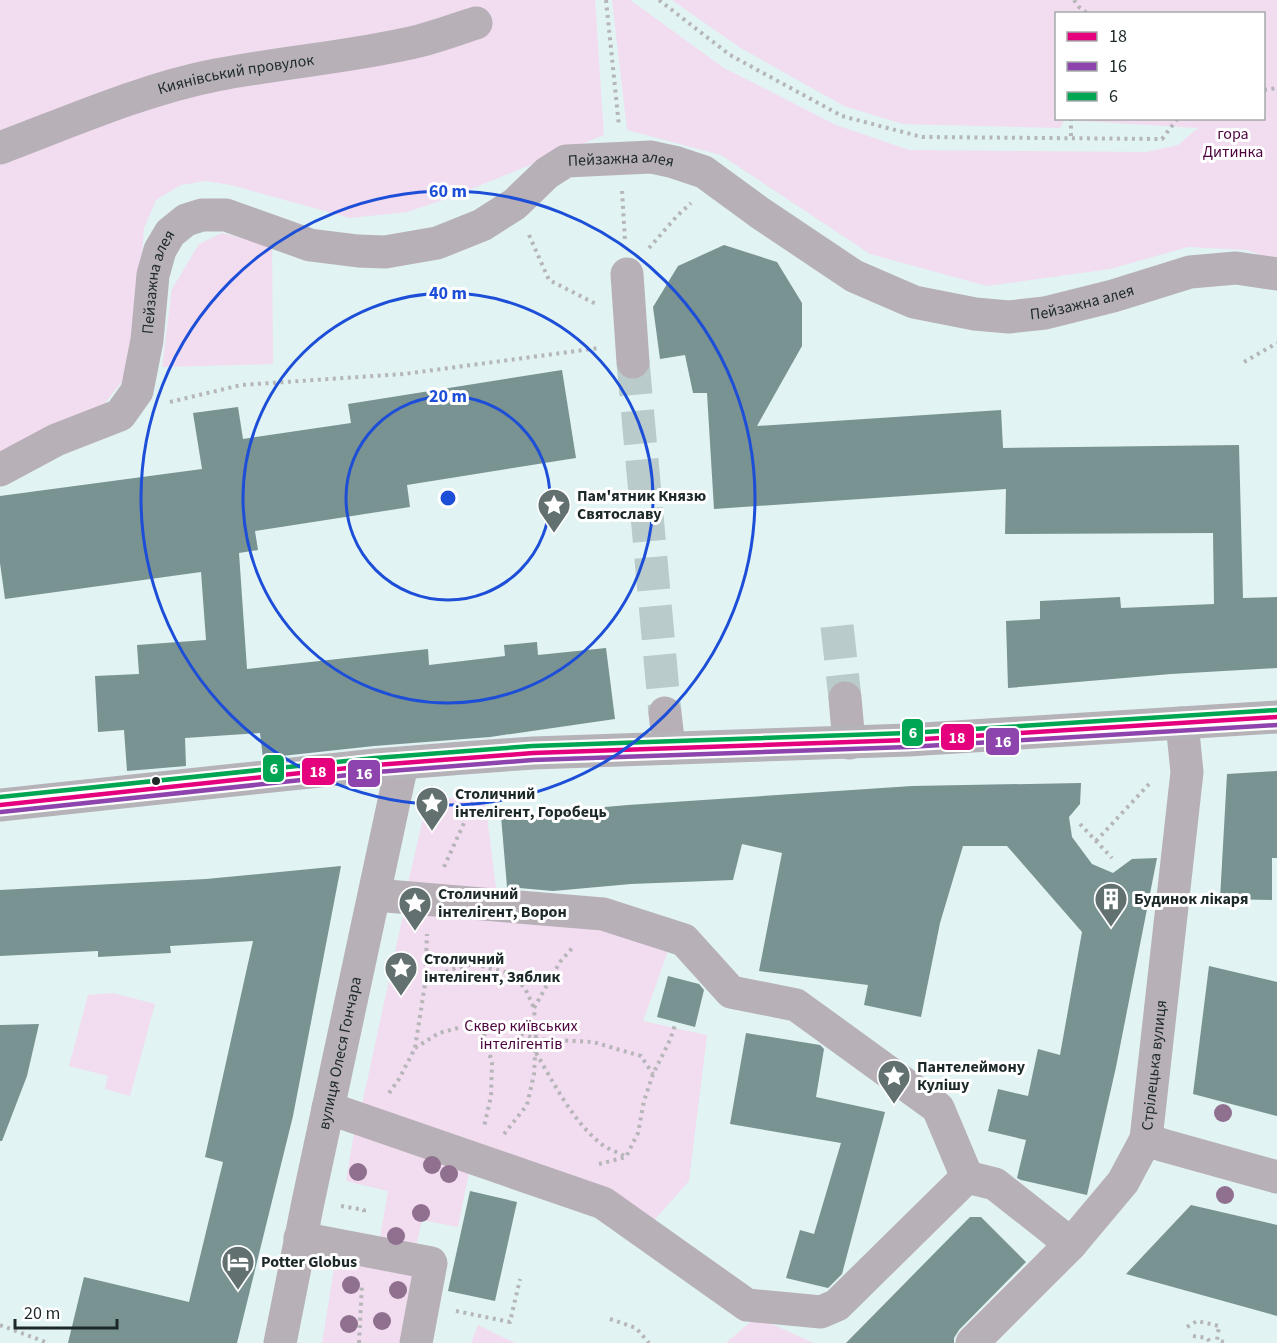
<svg xmlns="http://www.w3.org/2000/svg" width="1277" height="1343" font-family="'Source Sans 3',sans-serif">
  <style>
    .green { fill: #f2dcf0; fill-rule: evenodd }
    .building { fill: #799292 }
    .lines { fill: none; stroke-linecap: round; stroke-linejoin: round }
    .minor-tunnel { stroke: #bacbcb; stroke-width: 33; stroke-dasharray: 33 16; stroke-linecap: butt }
    .path { stroke: #b6b6b9; stroke-width: 4; stroke-dasharray: 3 4.5; stroke-linecap: butt }
    .minor { stroke: #b7b0b7; stroke-width: 33 }
    .major { stroke: #b5b2b8; stroke-width: 33 }
    .bus-1-casing { stroke: #fff; stroke-width: 9 }
    .bus-2-casing { stroke: #fff; stroke-width: 9 }
    .bus-3-casing { stroke: #fff; stroke-width: 9 }
    .bus-1 { stroke: #e5007d; stroke-width: 4.5 }
    .bus-2 { stroke: #8e44ad; stroke-width: 4.5 }
    .bus-3 { stroke: #00a651; stroke-width: 4.5 }
    .tree { fill: #90708f }
    .ring { fill: none; stroke: #1d4ed8; stroke-width: 3 }
    .bus-dot { fill: #1d2929; stroke: #fff; stroke-width: 2 }
    .labels { text-anchor: middle; dominant-baseline: central; stroke-width: 6; stroke-linejoin: round; paint-order: stroke }
    .street-label { font-size: 16px; fill: #1d2929; stroke: #fff }
    .park-label { font-size: 16px; fill: #4d043e; stroke: #fff }
    .poi-label { font-size: 16px; font-weight: bold; fill: #1d2929; stroke: #fff; text-anchor: start }
    .centre { fill: #1d4ed8; stroke: #fff; stroke-width: 3 }
    .ring-label { font-size: 18px; text-anchor: middle; font-weight: bold; fill: #1d4ed8; stroke: #fff; stroke-width: 6; stroke-linejoin: round; paint-order: stroke }
    .line-badge { stroke: #fff; stroke-width: 2 }
    .badge-label { font-size: 16px; text-anchor: middle; font-weight: bold; fill: #fff }
  </style>
  <rect width="100%" height="100%" fill="#e1f3f3"/>
  <path class="green" d="M0,0h595l9,135 -155,63 -42,14 -57,6 -119,-33 -25,-4 -25,4 -25,15 -12,28 -10,138 -33,42 -101,46z
    M612,0h18l94,68 112,57 73,25 238,2 31,-7 20,-17 -134,-8 -4,8 -157,-4 -59,-18 -105,-59 -67,-47h605v261l-30,-11 -59,-3 -78,22 -123,17 -117,-32 -149,-99 -94,-25zM1056,14h208v104h-208z
    M222,233l50,12 1,119 -111,3 10,-78 27,-45z
    M484,794l13,101 -90,-7 20,-87z
    M405,906l194,15 70,27 -26,73 64,14 -18,146 -39,44 -289,-116z
    M113,993l42,11 -25,92 -25,-7 3,-13 -39,-10 19,-71z
    M354,1133l116,34 -12,60 -36,-7 -6,26 -36,-8 8,-47 -42,-10z
    M336,1256l79,13 -14,74h-79z
    M756,1317l58,26h-88z
    M478,1325l37,18h-44z"/>
  <path class="building" d="M724,245l53,17 25,41v43l-45,80 244,-16 2,38 236,-3 4,153 34,-1v71l-106,6 -163,14 -2,-67 34,-2v-18l80,-4 1,11 93,-4 -1,-71 -208,1 1,-45 -292,20 -7,-116h-14l-8,-38 -25,4 -7,-52 25,-41z
    M562,370l14,88 -169,27 3,22 -155,24 3,19 -19,3 8,116 181,-20 1,16 76,-9 -1,-11 33,-3 1,13 68,-7 9,71 -125,18 -116,9 -111,12 -3,-25 -75,5 1,28 -59,5 -3,-41 -26,2 -3,-56 44,-2 -2,-29 69,-5 -5,-68 -196,27 -5,-36v-67l202,-27 -9,-56 45,-6 5,32 108,-16 -3,-19z
    M1277,771v87h-5v42l-52,-1 7,-125z
    M1081,783l-1,21 -11,13 3,20 20,27 21,9 19,-14 25,-1 -41,209 -29,128 -66,-15 -4,-2 9,-38 -38,-9 10,-42 30,7 10,-47 22,6 22,-123 -75,-86h-44l-23,77 -19,94 -57,-12 4,-20 -109,-14 23,-118 -40,-9 -9,36 -102,4 -78,7 -46,-4 -6,-71 127,-11 284,-19z
    M341,866l-48,250 -56,227h-169l16,-66 105,25 34,-140 -18,-5 48,-216 -83,5 1,7 -73,4v-6l-98,5v-66l206,-11z
    M1209,966l68,16v134l-84,-22z
    M668,976l31,8 5,6 -9,37 -38,-10z
    M39,1024l-12,52 -25,65h-2v-116z
    M746,1033l74,12 4,4 -8,48 69,15 -43,162 -14,14 -42,-10 14,-48 14,4 27,-91 -111,-19z
    M470,1191l47,11 -22,99 -47,-10z
    M1191,1205l86,20v91l-151,-42z
    M970,1217h11l45,45 -67,68 -5,8v5h-108z"/>
  <g class="lines">
    <path class="minor-tunnel" d="M633,362l32,351
      M837,626l8,72"/>
    <path class="path" d="M606,0l13,126
      M659,0l71,55 112,61 80,21 240,2 16,-21
      M1074,0l5,7 9,7
      M1264,90l13,-2
      M1071,118v20
      M622,191l3,49
      M529,235l20,45 47,24
      M649,248l28,-32 14,-13
      M1244,362l33,-19
      M170,402l71,-17 163,-11 195,-26
      M1080,824l32,34
      M1096,841l53,-57
      M444,867l34,-75
      M426,983l23,-13 24,-6 36,9 16,15 9,20
      M482,1026l10,37 -1,33 -7,31
      M415,1048l24,-15 30,-8 40,4 27,10 57,3 48,14 12,18
      M536,1053c18,30 36,67 64,90 7,6 17,9 25,13
      M389,1093l10,-14 16,-31 10,-64 2,-50
      M504,1134l23,-29 7,-31 2,-35 -2,-31 26,-46 13,-15
      M599,1164l27,-7 12,-24 6,-32 9,-27 17,-34 6,-18
      M341,1206l23,4v6
      M456,1311l54,11 10,-43
      M610,1319l26,9 13,15
      M0,1325l48,18
      M1187,1327l10,-6 22,5 -2,14 11,3
      M1193,1336l14,2 4,5
      M359,1343l3,-60"/>
    <g class="minor">
      <path id="s1" d="M0,148c69,-26 144,-59 216,-73 67,-13 137,-18 203,-34 19,-5 38,-12 57,-18"/>
      <path d="M627,274l6,88"/>
      <path id="s2" d="M0,470l56,-30 64,-25 17,-24 10,-51 6,-65 7,-25 10,-17 16,-13 16,-5h24l84,30 48,6 27,1 52,-9 45,-18 33,-21 32,-31 19,-12 85,-4 23,5 30,10 56,41 94,63 60,26 61,12 34,3 36,-4 68,-17 77,-24 46,-4 41,6"/>
      <path d="M845,698l4,45"/>
      <path d="M665,713l4,35"/>
      <path d="M375,895l228,19 81,26 47,52 65,13 142,103 29,69"/>
      <path d="M328,1108l275,95 144,102 74,7 16,-7 130,-128 28,7 76,60"/>
      <path d="M1146,1139l16,6 115,32"/>
      <path d="M300,1238l131,25 -15,80"/>
      <path id="s3" d="M280,1343l28,-141 94,-438"/>
      <path id="s4" d="M972,1343l99,-99 52,-62 23,-43 41,-367 -5,-49"/>
    </g>
    <path class="major" d="M0,805l376,-40 87,-7 70,-5 375,-13 369,-23"/>
    <g class="bus-1-casing">
      <path id="bus-1" d="M0,805l376,-40 157,-12 375,-13 369,-23"/>
    </g>
    <g class="bus-2-casing">
      <path id="bus-2" d="M1,812l376,-40 156,-12 375,-13 369,-22"/>
    </g>
    <g class="bus-3-casing">
      <path id="bus-3" d="M0,797l375,-39 157,-12 376,-13 369,-23"/>
    </g>
    <use href="#bus-1" class="bus-1"/>
    <use href="#bus-2" class="bus-2"/>
    <use href="#bus-3" class="bus-3"/>
  </g>
  <g class="tree">
    <circle cx="1223" cy="1113" r="9"/>
    <circle cx="432" cy="1165" r="9"/>
    <circle cx="358" cy="1172" r="9"/>
    <circle cx="449" cy="1174" r="9"/>
    <circle cx="1225" cy="1195" r="9"/>
    <circle cx="421" cy="1213" r="9"/>
    <circle cx="396" cy="1236" r="9"/>
    <circle cx="351" cy="1285" r="9"/>
    <circle cx="398" cy="1290" r="9"/>
    <circle cx="382" cy="1321" r="9"/>
    <circle cx="349" cy="1324" r="9"/>
  </g>
  <g class="ring">
    <circle cx="448" cy="498" r="102"/>
    <circle cx="448" cy="498" r="205"/>
    <circle cx="448" cy="498" r="307"/>
  </g>
  <defs>
    <g id="sight-pin" transform="scale(1.725)"><path d="M0 17L-7.5 6A9.5 9.5 0 1 1 7.5 6Z" fill="#627070" stroke="#fff"/><path d="M0-6L1.8-2.2L6-1.7L2.9 1.2L3.7 5.4L0 3.3L-3.7 5.4L-2.9 1.2L-6-1.7L-1.8-2.2Z" fill="#fff"/></g>
    <g id="building-pin" transform="scale(1.725)"><path d="M0 17L-7.5 6A9.5 9.5 0 1 1 7.5 6Z" fill="#627070" stroke="#fff"/><path d="M-4-6H4V6H1V3H-1V6H-4ZM-2.5-4.3h1.7v1.8h-1.7ZM.8-4.3h1.7v1.8H.8ZM-2.5-1h1.7V.8h-1.7ZM.8-1h1.7V.8H.8Z" fill="#fff"/></g>
    <g id="hotel-pin" transform="scale(1.725)"><path d="M0 17L-7.5 6A9.5 9.5 0 1 1 7.5 6Z" fill="#627070" stroke="#fff"/><path d="M-6-4.5h1.5V1H6V5H4.5V3h-9V5H-6ZM-4 0a1.8 1.8 0 1 1 3.6 0ZM.5 0V-2.5h3Q6-2.5 6 0Z" fill="#fff"/></g>
  </defs>
  <g fill-rule="evenodd">
    <use href="#sight-pin" x="554" y="505"/>
    <use href="#sight-pin" x="432" y="803"/>
    <use href="#building-pin" x="1111" y="899"/>
    <use href="#sight-pin" x="415" y="903"/>
    <use href="#sight-pin" x="401" y="968"/>
    <use href="#sight-pin" x="894" y="1076"/>
    <use href="#hotel-pin" x="238" y="1262"/>
  </g>
  <circle class="bus-dot" cx="156" cy="781" r="5"/>
  <g class="labels">
    <g class="street-label">
      <text stroke="none"><textPath href="#s1" startOffset="248">Киянівський провулок</textPath></text>
      <text stroke="none"><textPath href="#s2" startOffset="813">Пейзажна алея</textPath></text>
      <text stroke="none"><textPath href="#s2" startOffset="273">Пейзажна алея</textPath></text>
      <text stroke="none"><textPath href="#s2" startOffset="1317">Пейзажна алея</textPath></text>
      <text stroke="none"><textPath href="#s3" startOffset="296">вулиця Олеся Гончара</textPath></text>
      <text stroke="none"><textPath href="#s4" startOffset="344">Стрілецька вулиця</textPath></text>
    </g>
    <g class="park-label">
      <text x="1233" y="134">гора<tspan x="1233" dy="18">Дитинка</tspan></text>
      <text x="521" y="1026">Сквер київських<tspan x="521" dy="18">інтелігентів</tspan></text>
    </g>
    <g class="poi-label">
      <text x="577" y="496">Пам'ятник Князю<tspan x="577" dy="18">Святославу</tspan></text>
      <text x="455" y="794">Столичний<tspan x="455" dy="18">інтелігент, Горобець</tspan></text>
      <text x="438" y="894">Столичний<tspan x="438" dy="18">інтелігент, Ворон</tspan></text>
      <text x="1134" y="899">Будинок лікаря</text>
      <text x="424" y="959">Столичний<tspan x="424" dy="18">інтелігент, Зяблик</tspan></text>
      <text x="917" y="1067">Пантелеймону<tspan x="917" dy="18">Кулішу</tspan></text>
      <text x="261" y="1262">Potter Globus</text>
    </g>
  </g>
  <circle cx="448" cy="498" r="9" class="centre"/>
  <g class="ring-label">
    <text x="448" y="197">60 m</text>
    <text x="448" y="299">40 m</text>
    <text x="448" y="402">20 m</text>
  </g>
  <g class="line-badge">
    <rect x="901" y="718" width="23" height="29" rx="6" fill="#00a651"/>
    <rect x="940" y="723" width="35" height="28" rx="6" fill="#e5007d"/>
    <rect x="985" y="727" width="35" height="29" rx="6" fill="#8e44ad"/>
    <rect x="262" y="754" width="23" height="29" rx="6" fill="#00a651"/>
    <rect x="301" y="757" width="35" height="29" rx="6" fill="#e5007d"/>
    <rect x="347" y="759" width="34" height="29" rx="6" fill="#8e44ad"/>
  </g>
  <g class="badge-label">
    <text x="913" y="738">6</text>
    <text x="957" y="743">18</text>
    <text x="1003" y="747">16</text>
    <text x="274" y="774">6</text>
    <text x="318" y="777">18</text>
    <text x="364" y="779">16</text>
  </g>
  <rect x="1055" y="12" width="210" height="108" fill="#ffffff" stroke="#a5a9a9" stroke-width="1.5"/>
  <rect x="1067" y="32" width="30" height="9" fill="#e5007d" stroke="#a5a9a9" stroke-width="1.5"/>
  <text x="1109" y="42" font-size="18" fill="#1d2929">18</text>
  <rect x="1067" y="62" width="30" height="9" fill="#8e44ad" stroke="#a5a9a9" stroke-width="1.5"/>
  <text x="1109" y="72" font-size="18" fill="#1d2929">16</text>
  <rect x="1067" y="92" width="30" height="9" fill="#00a651" stroke="#a5a9a9" stroke-width="1.5"/>
  <text x="1109" y="102" font-size="18" fill="#1d2929">6</text>
  <path d="M15 1319v9h102v-9" fill="none" stroke="#1d2929" stroke-width="3"/>
  <text x="24" y="1319" font-size="18" fill="#1d2929" stroke="#ffffff" stroke-width="4.5" paint-order="stroke">20 m</text>
</svg>
